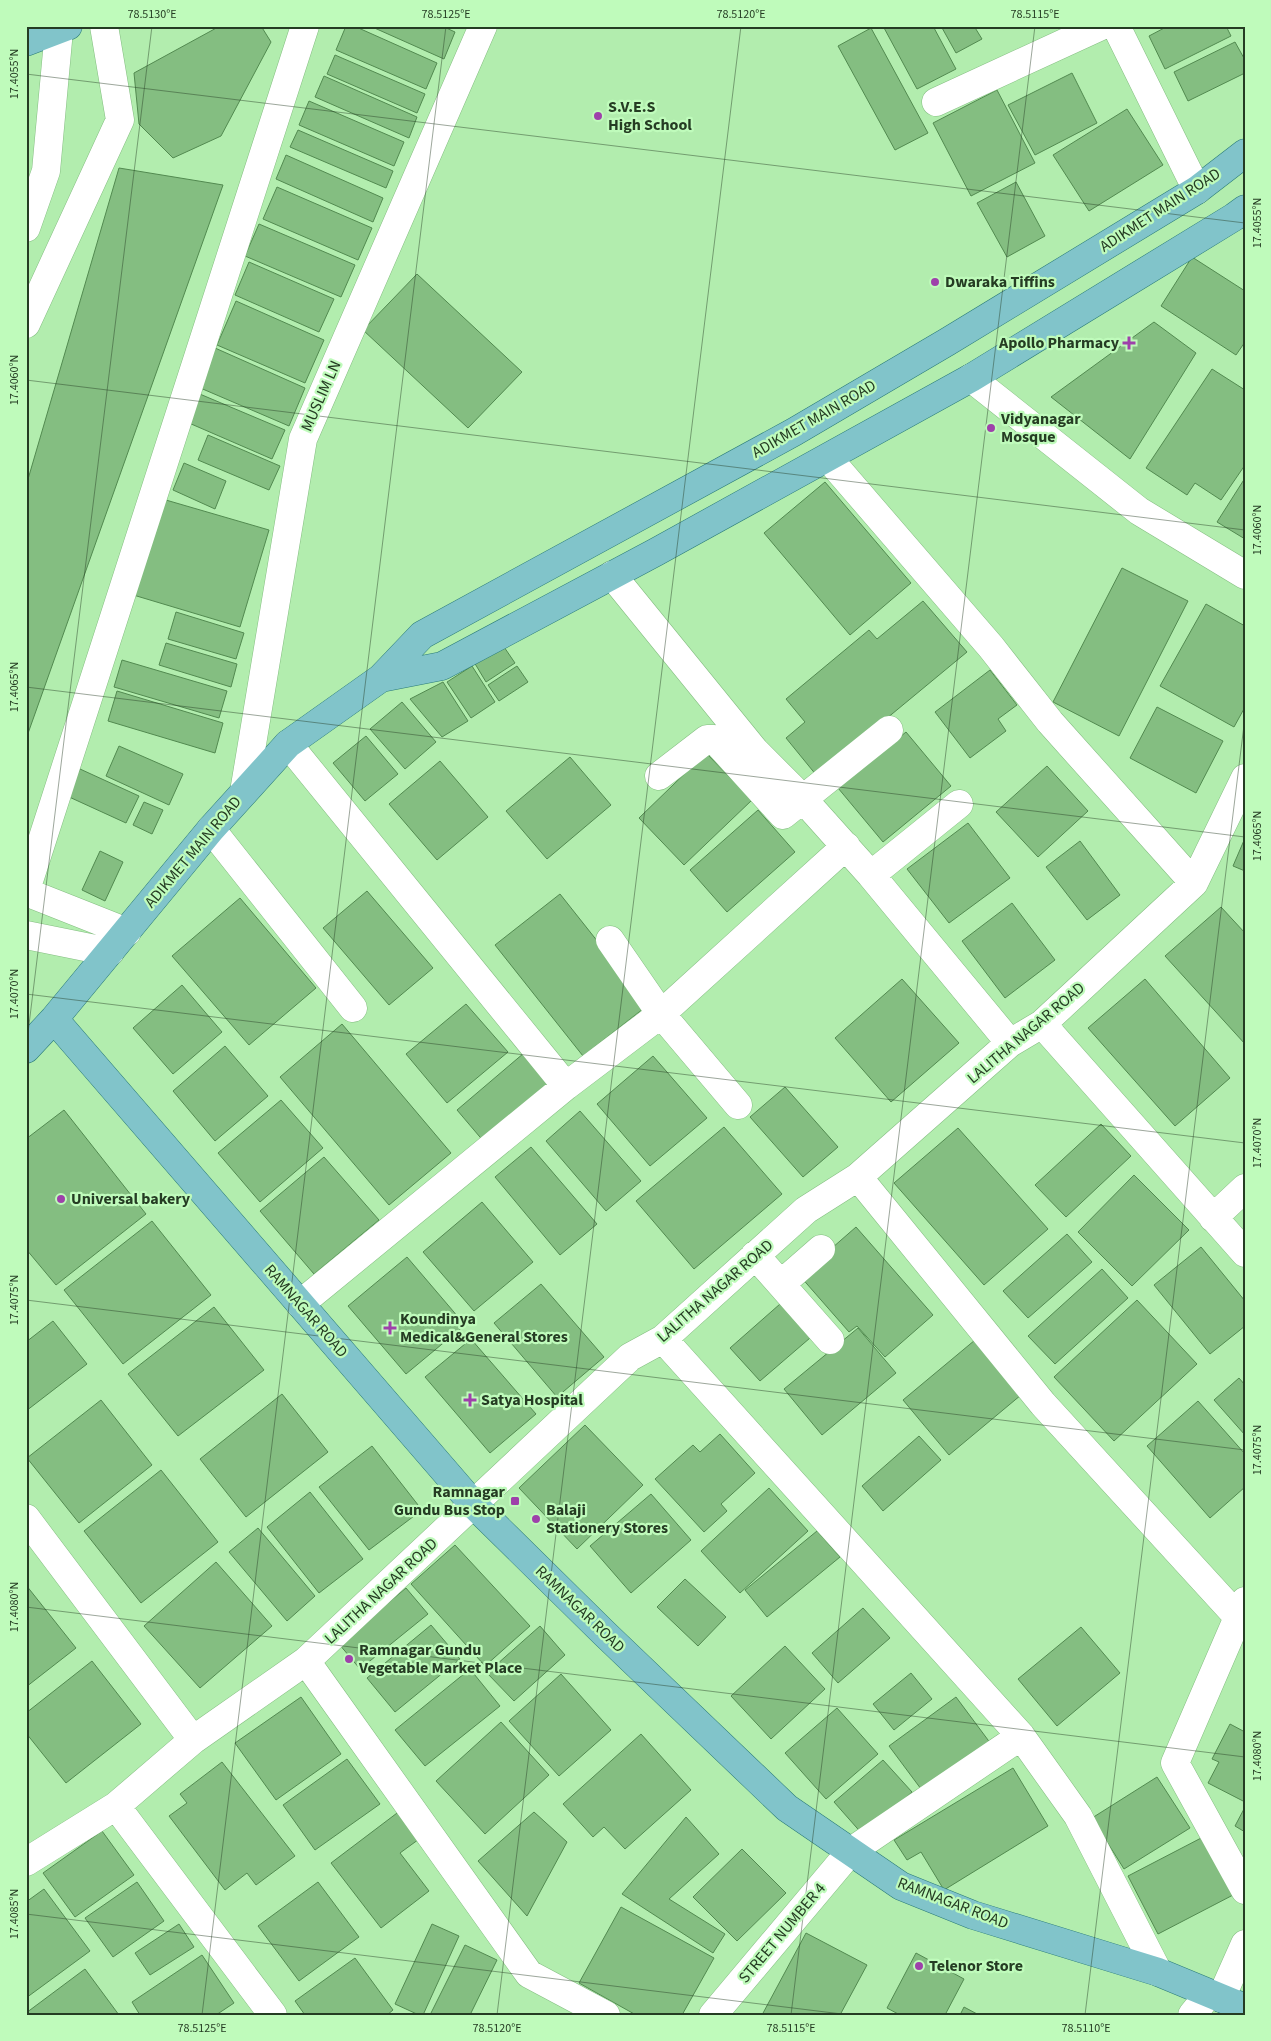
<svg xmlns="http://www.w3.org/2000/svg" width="1271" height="2041" font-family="'Source Sans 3',sans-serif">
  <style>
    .building { fill: #84be81; stroke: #528a50 }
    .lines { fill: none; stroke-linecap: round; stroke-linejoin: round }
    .minor-casing { stroke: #84be81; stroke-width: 29 }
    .major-casing { stroke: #2a7b78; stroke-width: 29 }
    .minor { stroke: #fff; stroke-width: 28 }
    .major { stroke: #81c4ca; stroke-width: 28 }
    .ticks { fill: none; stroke: #253c23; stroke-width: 1; stroke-opacity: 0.45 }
    .poi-dot { fill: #9e41aa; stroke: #bffbbb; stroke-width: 2 }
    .labels { text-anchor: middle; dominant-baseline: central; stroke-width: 4.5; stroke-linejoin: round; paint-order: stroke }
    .poi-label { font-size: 16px; font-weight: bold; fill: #253c23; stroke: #bffbbb; text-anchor: start }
    .street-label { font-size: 16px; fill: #253c23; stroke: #bffbbb }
    .neatline { fill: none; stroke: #253c23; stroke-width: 2 }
    .ticks-label { font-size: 12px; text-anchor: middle; fill: #253c23 }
  </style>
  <rect width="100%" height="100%" fill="#b2edae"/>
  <path class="building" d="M220,26h41l10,16 -50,94 -48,22 -34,-34 -5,-51z
    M346,26h8l83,37 -11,26 -90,-39z
    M370,26h72l13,6 -11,27z
    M883,26h50l23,43 -39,20z
    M941,26h33l8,13 -26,14z
    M1168,26h58l5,10 -66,33 -16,-33z
    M871,28l57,105 -33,17 -57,-104z
    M1235,42l10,18v13l-57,28 -14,-29z
    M335,55l90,39 -8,19 -90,-39z
    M1072,73l25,50 -62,32 -27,-50z
    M324,76l93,41 -8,21 -94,-41z
    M997,90l38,73 -64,33 -38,-73z
    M309,101l95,41 -10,24 -95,-41z
    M1127,109l36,56 -74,46 -36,-56z
    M298,130l95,41 -7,17 -96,-41z
    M286,155l97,43 -10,24 -97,-43z
    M119,168l104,17 -197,554v-253z
    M1016,182l29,54 -38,21 -30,-54z
    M277,187l95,41 -14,32 -95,-41z
    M259,224l96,41 -14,32 -96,-41z
    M1192,257l53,34v51l-9,13 -75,-49z
    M249,262l85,37 -15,33 -84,-37z
    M417,274l105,98 -54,56 -105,-98z
    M236,301l88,39 -19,43 -88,-38z
    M1154,322l42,31 -66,106 -79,-62z
    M215,348l90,40 -16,38 -91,-39z
    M1212,369l33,21v75l-24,35 -26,-17 -8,12 -41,-27z
    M195,392l90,38 -13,29 -90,-39z
    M208,435l72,31 -11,24 -71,-30z
    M184,463l42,18 -11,28 -42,-19z
    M1245,478v61l-28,-17z
    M825,482l86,101 -61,52 -86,-102z
    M159,498l110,32 -29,97 -110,-33z
    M1122,568l66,33 -69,135 -66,-34z
    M923,601l44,51 -150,124 -31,-38 19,-16 -19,-23 83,-69 8,9z
    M1206,604l39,22v81l-11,20 -74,-41z
    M176,612l68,21 -8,26 -68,-20z
    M166,643l71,21 -6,23 -72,-22z
    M502,644l13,19 -29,19 -12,-20z
    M122,660l105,31 -8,27 -105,-31z
    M472,666l23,36 -24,16 -24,-36z
    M517,666l11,16 -29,19 -11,-16z
    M990,670l27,35 -19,14 8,12 -36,27 -35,-46z
    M443,682l25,39 -26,16 -32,-38z
    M117,691l106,32 -8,30 -107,-32z
    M402,702l34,40 -31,27 -35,-40z
    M1157,707l66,34 -27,52 -66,-35z
    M906,732l45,54 -68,56 -45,-54z
    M366,736l32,38 -33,27 -32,-38z
    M119,746l64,28 -14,31 -63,-29z
    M706,753l46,47 -68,65 -45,-47z
    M570,757l41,48 -64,54 -41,-48z
    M440,761l48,56 -51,43 -48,-56z
    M1047,766l41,45 -50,46 -42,-45z
    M80,769l59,27 -13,27 -59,-27z
    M144,802l19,8 -11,24 -19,-9z
    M758,810l37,42 -68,60 -37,-42z
    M968,823l42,55 -61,45 -42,-54z
    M1245,838v33l-12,-5z
    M1080,841l40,54 -33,25 -41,-53z
    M100,851l23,11 -18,39 -23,-11z
    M367,891l66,77 -44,37 -66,-77z
    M560,894l88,111 -65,51 -88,-111z
    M240,898l76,90 -67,57 -77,-89z
    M1012,903l43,57 -50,38 -43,-57z
    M1221,907l24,26v111l-80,-88z
    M902,979l57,64 -68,59 -56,-64z
    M1145,979l85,99 -55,48 -87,-98z
    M182,985l40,47 -49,42 -40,-46z
    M466,1004l42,48 -61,51 -41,-49z
    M342,1024l109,129 -62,52 -109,-128z
    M225,1046l43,50 -53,45 -42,-50z
    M524,1053l28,33 -67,57 -28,-33z
    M653,1056l54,62 -57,48 -53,-62z
    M785,1087l53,60 -35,30 -53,-60z
    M281,1100l42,48 -63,54 -42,-49z
    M64,1110l82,104 -90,71 -30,-36v-110z
    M580,1111l61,70 -35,30 -60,-70z
    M1101,1124l30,32 -65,61 -31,-32z
    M724,1127l58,67 -88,75 -58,-68z
    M958,1128l90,101 -64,56 -90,-102z
    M531,1147l66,77 -37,31 -65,-78z
    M324,1157l55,63 -65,54 -54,-63z
    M1134,1175l55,55 -57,56 -54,-54z
    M482,1202l51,60 -59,49 -51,-59z
    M152,1221l59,74 -88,69 -59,-74z
    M856,1227l77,88 -48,42 -28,-31 -8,6 -49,-56z
    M1067,1234l25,28 -64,56 -25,-27z
    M1201,1247l44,54v25l-35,28 -56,-69z
    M407,1257l58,68 -59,49 -58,-68z
    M1102,1269l26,29 -73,66 -27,-28z
    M541,1284l63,73 -47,40 -63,-74z
    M1137,1300l60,64 -83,77 -60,-64z
    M780,1304l30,34 -50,43 -30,-33z
    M214,1307l50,63 -86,66 -50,-62z
    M53,1321l34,43 -61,47v-69z
    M858,1328l38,45 -74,62 -38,-46z
    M471,1339l65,75 -46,39 -65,-76z
    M975,1340l46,55 -72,60 -46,-55z
    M1239,1378l6,7v50l-31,-35z
    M282,1394l46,58 -82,65 -46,-58z
    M101,1400l51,65 -73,58 -52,-65z
    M1198,1401l47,53v33l-35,31 -63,-72z
    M585,1425l58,60 -66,64 -58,-61z
    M720,1434l35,39 -34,31 6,7 -23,21 -49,-53 38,-34 7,7z
    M919,1436l22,24 -58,51 -21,-25z
    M372,1446l50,64 -53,40 -50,-63z
    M161,1470l57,72 -77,61 -57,-72z
    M769,1488l39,43 -68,62 -39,-42z
    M310,1492l53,67 -44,34 -52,-66z
    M651,1494l40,46 -60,53 -41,-47z
    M258,1528l57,68 -28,25 -58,-69z
    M817,1531l23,26 -73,60 -22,-27z
    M455,1545l75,81 -45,40 -74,-82z
    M216,1562l56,64 -72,62 -56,-62z
    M685,1579l41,38 -28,29 -41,-39z
    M26,1585l50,63 -50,39z
    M406,1588l22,26 -68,55 -21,-25z
    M863,1608l27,30 -52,45 -26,-30z
    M431,1625l29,34 -65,53 -28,-34z
    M540,1626l25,29 -51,46 -27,-28z
    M1081,1627l39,46 -63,53 -39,-47z
    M785,1646l40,43 -54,50 -40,-43z
    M92,1661l49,63 -75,59 -40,-50v-20z
    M470,1669l30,37 -75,60 -30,-36z
    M911,1673l21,26 -38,31 -21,-26z
    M561,1674l50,56 -52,46 -50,-55z
    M301,1697l40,57 -65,46 -41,-57z
    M956,1697l35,47 -67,49 -35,-47z
    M837,1708l41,46 -52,45 -41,-46z
    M501,1722l48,53 -64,59 -49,-53z
    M1230,1724l15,8v70l-37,-19 11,-21 -7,-3z
    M641,1734l50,56 -66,59 -21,-22 -11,10 -30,-33z
    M347,1759l33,45 -65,46 -32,-45z
    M883,1760l29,32 -48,44 -30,-34z
    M222,1762l73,94 -39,29 -9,-12 -22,17 -56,-74 18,-13 -7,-9z
    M1013,1768l35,58 -104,64 -23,-38 -14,8 -13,-20z
    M1157,1777l33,51 -66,41 -32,-51z
    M405,1807l21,27 -26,19 29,38 -48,37 -50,-65z
    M1245,1807v25l-10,-6z
    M534,1812l33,30 -40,74 -49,-55z
    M686,1817l33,37 -50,45 56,35 -12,19 -91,-59z
    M102,1831l32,44 -59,42 -32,-44z
    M1205,1836l30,58 -77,40 -30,-58z
    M742,1849l44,44 -49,48 -44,-44z
    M137,1882l27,39 -51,36 -28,-39z
    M318,1882l41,55 -60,44 -41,-55z
    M44,1889l46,62 -64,47v-96z
    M621,1907l93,51 -32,57h-46l-57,-32z
    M179,1924l15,23 -44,28 -15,-22z
    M432,1924l27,12 -36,79h-4l-24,-11z
    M806,1933l61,32 -27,50h-78z
    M465,1945l32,15 -27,55h-40z
    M916,1953l48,26 -19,36h-45l-13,-7z
    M202,1955l32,48 -18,12h-76l-8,-13z
    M355,1958l38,52 -6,5h-82l-10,-14z
    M85,1969l34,46h-93v-2z
    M964,2007l15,8h-19z"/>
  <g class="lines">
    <g class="minor-casing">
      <path id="minor" d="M1116,26l81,164
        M936,102l165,-76
        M26,228l20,-57 13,-141
        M26,324l94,-204 -16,-94
        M971,378l168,133 106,64
        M828,458l163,189 59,75 144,161
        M612,575l143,176 48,48 68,76 139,168
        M288,744l278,342
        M659,776l48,-37h7l69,76 106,-85
        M244,792l59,-353 180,-413
        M211,829l142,179
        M871,875l88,-71
        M26,890l279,-864
        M26,892l101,40
        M26,935l84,17
        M610,940l51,74 77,91
        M1042,1024l203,229
        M858,1177l185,227 194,212
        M1213,1218l32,-30
        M755,1255l75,85
        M781,1284l40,-35
        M300,1304l266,-218 95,-72 185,-168
        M663,1339l358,397 57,80 80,156
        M26,1518l167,222
        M1245,1601l-70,162 70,127
        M306,1661l223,313 77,41
        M116,1806l157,209
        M26,1862l90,-56 77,-66 113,-79 324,-304 33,-18 143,-129 52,-33 152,-134 32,-19 152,-141 51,-105
        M1221,1998l24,-54
        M713,2015l137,-163 171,-116
        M1192,2015l17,-21"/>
    </g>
    <g class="major-casing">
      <path id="major" d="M26,42l42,-16
        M381,678l61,-12 214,-114 315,-174 263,-161 11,-8
        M54,1019l420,486 131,129 182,174 114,78 72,29 185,57 87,36
        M26,1049l28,-30 157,-190 77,-85 93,-66 41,-43 372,-203 153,-90 250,-152 48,-37"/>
    </g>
    <use href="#minor" class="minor"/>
    <use href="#major" class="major"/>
  </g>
  <path class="ticks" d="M26,74l1219,149M26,380l1219,150M26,687l1219,150M26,994l1219,149M26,1049l126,-1023M26,1300l1219,150M26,1607l1219,150M26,1914l824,101M202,2015l244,-1989M497,2015l244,-1989M791,2015l244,-1989M1085,2015l160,-1298"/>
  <g class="poi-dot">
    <circle cx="598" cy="116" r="5"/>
    <circle cx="935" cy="282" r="5"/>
    <path d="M1126.5 335.5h5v5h5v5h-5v5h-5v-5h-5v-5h5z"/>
    <circle cx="991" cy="428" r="5"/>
    <circle cx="61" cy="1199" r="5"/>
    <path d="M387.5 1320.5h5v5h5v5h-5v5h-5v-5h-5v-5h5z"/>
    <path d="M467.5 1392.5h5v5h5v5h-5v5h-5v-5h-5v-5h5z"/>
    <rect x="510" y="1496" width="10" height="10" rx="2.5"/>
    <circle cx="536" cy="1519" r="5"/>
    <circle cx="349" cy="1659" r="5"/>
    <circle cx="919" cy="1966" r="5"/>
  </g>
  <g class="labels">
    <g class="poi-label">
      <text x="608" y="107">S.V.E.S<tspan x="608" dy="18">High School</tspan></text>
      <text x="945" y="282">Dwaraka Tiffins</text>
      <text x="1119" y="343" text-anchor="end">Apollo Pharmacy</text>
      <text x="1001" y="419">Vidyanagar<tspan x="1001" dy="18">Mosque</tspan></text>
      <text x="71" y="1199">Universal bakery</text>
      <text x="400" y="1319">Koundinya<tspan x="400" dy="18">Medical&amp;General Stores</tspan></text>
      <text x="481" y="1400">Satya Hospital</text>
      <text x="505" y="1492" text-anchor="end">Ramnagar<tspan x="505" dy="18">Gundu Bus Stop</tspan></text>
      <text x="546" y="1510">Balaji<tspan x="546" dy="18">Stationery Stores</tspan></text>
      <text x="359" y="1650">Ramnagar Gundu<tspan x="359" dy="18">Vegetable Market Place</tspan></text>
      <text x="929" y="1966">Telenor Store</text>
    </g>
    <g class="street-label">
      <text transform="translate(1160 210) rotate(-33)">ADIKMET MAIN ROAD</text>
      <text transform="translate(321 396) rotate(-66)">MUSLIM LN</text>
      <text transform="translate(814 419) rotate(-30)">ADIKMET MAIN ROAD</text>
      <text transform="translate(193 852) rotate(-50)">ADIKMET MAIN ROAD</text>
      <text transform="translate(1026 1033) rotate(-40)">LALITHA NAGAR ROAD</text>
      <text transform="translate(715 1291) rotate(-41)">LALITHA NAGAR ROAD</text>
      <text transform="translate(306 1311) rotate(49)">RAMNAGAR ROAD</text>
      <text transform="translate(381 1591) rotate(-43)">LALITHA NAGAR ROAD</text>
      <text transform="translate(580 1609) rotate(44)">RAMNAGAR ROAD</text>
      <text transform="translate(953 1903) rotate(21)">RAMNAGAR ROAD</text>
      <text transform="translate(782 1933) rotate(-50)">STREET NUMBER 4</text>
    </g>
  </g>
  <rect width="1271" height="2041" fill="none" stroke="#bffbbb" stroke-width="55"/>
  <rect x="28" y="28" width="1216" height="1986" class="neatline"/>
  <g class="ticks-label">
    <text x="152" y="18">78.5130°E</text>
    <text x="446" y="18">78.5125°E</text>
    <text x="741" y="18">78.5120°E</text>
    <text x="1035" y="18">78.5115°E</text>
    <text transform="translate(14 74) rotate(-90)" y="4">17.4055°N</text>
    <text transform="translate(1257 223) rotate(-90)" y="4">17.4055°N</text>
    <text transform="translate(14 380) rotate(-90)" y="4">17.4060°N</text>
    <text transform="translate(1257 530) rotate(-90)" y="4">17.4060°N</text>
    <text transform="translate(14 687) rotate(-90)" y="4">17.4065°N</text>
    <text transform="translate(1257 836) rotate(-90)" y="4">17.4065°N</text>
    <text transform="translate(14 994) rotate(-90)" y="4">17.4070°N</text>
    <text transform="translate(1257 1143) rotate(-90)" y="4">17.4070°N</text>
    <text transform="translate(14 1300) rotate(-90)" y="4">17.4075°N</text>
    <text transform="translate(1257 1450) rotate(-90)" y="4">17.4075°N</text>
    <text transform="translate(14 1607) rotate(-90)" y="4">17.4080°N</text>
    <text transform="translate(1257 1756) rotate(-90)" y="4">17.4080°N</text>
    <text transform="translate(14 1914) rotate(-90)" y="4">17.4085°N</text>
    <text x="202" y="2032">78.5125°E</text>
    <text x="497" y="2032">78.5120°E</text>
    <text x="791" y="2032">78.5115°E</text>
    <text x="1086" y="2032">78.5110°E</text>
  </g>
</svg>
